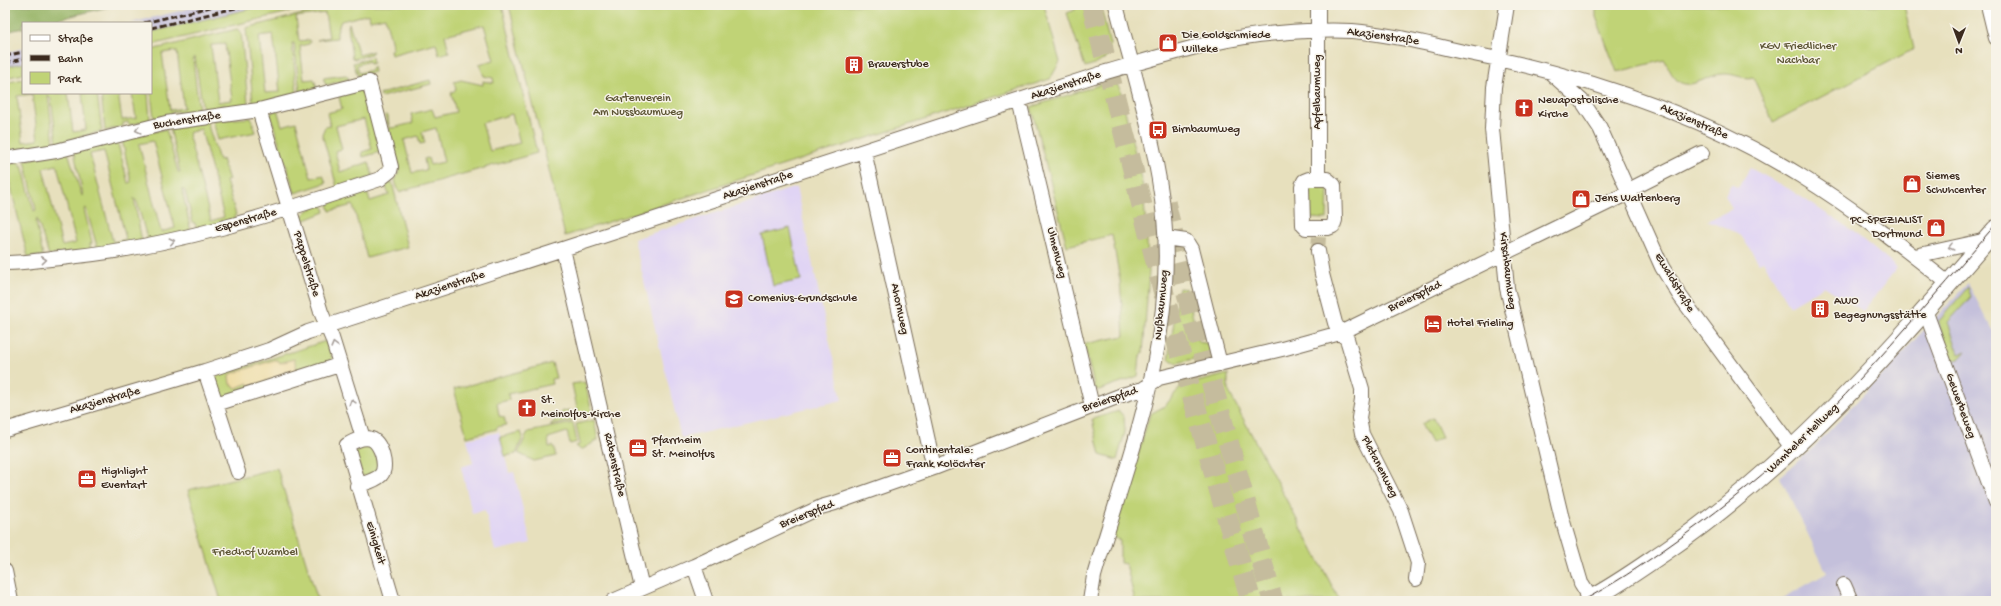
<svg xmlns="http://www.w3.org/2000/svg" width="2001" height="606" font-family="'Gochi Hand',sans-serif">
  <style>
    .built { fill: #e0d4f4 }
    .industrial { fill: #c4c0db }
    .green { fill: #c0d376; stroke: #7e7e4a; fill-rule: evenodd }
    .forest { fill: #98b567; stroke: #6a7042 }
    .sand { fill: #eeda9e; stroke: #94825e }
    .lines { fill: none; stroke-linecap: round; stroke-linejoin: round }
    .minor-tunnel { stroke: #c5bc9d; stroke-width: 14; stroke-dasharray: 14 7; stroke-linecap: butt }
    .highway-tunnel { stroke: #c5bc9d; stroke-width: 21; stroke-dasharray: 21 10; stroke-linecap: butt }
    .minor-casing { stroke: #776a56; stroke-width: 16 }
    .major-casing { stroke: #776a56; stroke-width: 20 }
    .minor { stroke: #fff; stroke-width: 14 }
    .major { stroke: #fff; stroke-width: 18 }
    .tram { stroke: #3b2a1e; stroke-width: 1 }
    .rail { stroke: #3b2a1e; stroke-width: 3; stroke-dasharray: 6 3; stroke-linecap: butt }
    .oneway { stroke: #a79f9a }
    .labels { text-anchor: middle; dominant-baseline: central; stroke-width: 3; stroke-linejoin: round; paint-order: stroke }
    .poi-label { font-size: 12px; fill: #3b2a1e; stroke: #f7f3e8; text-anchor: start }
    .street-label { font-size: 12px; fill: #3b2a1e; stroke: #f7f3e8 }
    .park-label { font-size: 12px; fill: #5c5434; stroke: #f7f3e8 }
  </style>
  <rect width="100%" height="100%" fill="#f7f3e8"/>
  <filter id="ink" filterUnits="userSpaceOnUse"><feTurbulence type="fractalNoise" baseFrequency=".025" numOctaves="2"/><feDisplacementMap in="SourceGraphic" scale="8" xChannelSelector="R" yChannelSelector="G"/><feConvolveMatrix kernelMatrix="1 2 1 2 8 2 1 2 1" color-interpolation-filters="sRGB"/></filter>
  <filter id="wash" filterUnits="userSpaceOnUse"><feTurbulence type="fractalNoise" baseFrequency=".012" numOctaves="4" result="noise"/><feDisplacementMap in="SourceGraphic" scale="16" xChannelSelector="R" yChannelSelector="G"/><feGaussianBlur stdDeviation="0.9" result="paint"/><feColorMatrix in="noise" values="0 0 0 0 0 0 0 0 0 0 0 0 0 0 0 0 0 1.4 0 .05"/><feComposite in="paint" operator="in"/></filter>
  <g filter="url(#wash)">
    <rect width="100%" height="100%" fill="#e7e0bd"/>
    <path class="built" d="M1750,168l39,21 61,40 47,39 -34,43 -39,-25 -34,20 -27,-45 -4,2 -19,-29 -33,-13 25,-12 -7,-14 6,-11 7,4z
      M796,187l46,213 -161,38 -47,-199z
      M499,432l10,41 5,-1 17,71 -36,8 -10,-41 -13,3 -11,-46 12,-4 -6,-24z"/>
    <path class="industrial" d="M204,5h62l-115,27v-9h-21z
      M23,48v15l-18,4v-14z
      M1968,283l24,47 4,-1v272h-218l49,-28 -47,-96 34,-30z"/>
    <path class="green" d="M266,5h52l-167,40v-13z
      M339,5h163l35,148 -138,39 -4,-11 5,-13 -15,-53 3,1 1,11 3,1 21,-5 -2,-9 21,-5 3,8 21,-5 -5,-19 5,-3 -2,-8 7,-2 22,5v-4l11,2 -1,-5 -9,-2 -5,-12 15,-4 -10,-35 -39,10 4,17 -10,3 -3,-12 -45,12 -1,-5 3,-1 -8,-32 -15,3 -1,-6 -28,7 -4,10v7l-20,2 12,-3 -4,-24 -29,4 3,24 10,-1 1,2 -1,2 -9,2 4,34 10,-1 3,9 -17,4 -6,-49h-2l5,50 -42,11 -2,-1 -7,-75zM273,34l7,58 -15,1 -6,-57zM512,114l8,29 -30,8 -8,-28zM436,128l8,34 -14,3 -2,-7 -4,1 2,11 -14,3 -8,-33 14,-4 2,8 5,-1 -3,-11z
      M509,5h535l16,57 -10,17 -485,157z
      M1074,5h26l10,39 -3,13 -9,6 -13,4 -18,-54 8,-3z
      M1596,5h308l10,44 -141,73 -20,-45c-10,3 -19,-4 -30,-3 -16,0 -35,20 -48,4 -5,-5 -7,-13 -11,-18l-47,12 -21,-55z
      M349,23l10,32 14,-4 -2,3 -16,5 -3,-1 -4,-31z
      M237,29l4,3 7,71 -3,2 -19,3 -1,-3 -5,1v3l-17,2 -8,-54 -2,2 6,52 -20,3 -1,-3 -6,1v3l-18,3 -3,-25v-43zM225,44l7,56 -14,2 -7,-57zM177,51l7,57 -14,2 -8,-57z
      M372,57l1,6 -3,1 -1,-3 -12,4 2,8 12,-3 2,-4 1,6 -16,4 -5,-13z
      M23,63v11l-18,4v-11z
      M346,75l3,4 -23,6 -3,-7z
      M23,79v14h45l5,39 13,-2 -4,-37h15l5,38 -45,12 -6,-44 -3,-3 6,47 -46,8 -3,-20v-48zM32,94l6,46 -15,2 -6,-46z
      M430,80l1,4 -50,13 -1,-3z
      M1105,83h11l4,6 23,98 6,85 -6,81 -3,3 -2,20 -39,14 -4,-1 -11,-45 40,-8 -4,-56 -8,-45 -45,11 -36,-139z
      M365,89l18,62 -20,6 -1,-5 10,-3 -8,-30 -28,7 6,23 -7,2 5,21 29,-10 4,15 -36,10 -15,-53 3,-7 5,-1 -3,-13 15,-4 -4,-16z
      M101,93h17l4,27 14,-2 -4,-25h16l2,27 -21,5 -1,-3 -5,1v3l-18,5z
      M277,109l5,17 14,-4 15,56 12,-3 3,8 -31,10 -25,-79z
      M251,118l5,14 -38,8 -5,-20z
      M207,122l12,38 3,-1 7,21 -3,1 10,34 -2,1 2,4 -39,10 -2,-7h-2l-8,-32 -3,-2 9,43 -43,10 -11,-40 -3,-4 8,44 -44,8 -12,-42 -2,1 8,34 -2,1 1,6 -42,5 -12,-36 -1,3 7,34 -15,1 -21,-85h-2v-8l14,-2 1,4 2,-1 12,46 2,-1 -11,-50 43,-8 14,44 1,-1 -9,-44 43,-11 11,43 3,-1 -9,-43 44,-10 12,43h2l-10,-44zM201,129l23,88 -13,4 -23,-88zM153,141l22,87 -14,4 -22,-88zM104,151l22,88 -13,3 -23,-88zM57,165l19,78 -14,3 -19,-78z
      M392,182l16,65 -41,11 -14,-53 -23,6 -2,-7 38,-15 4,12 19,-6 -4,-11z
      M1309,188h19l-1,31 -18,-1z
      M323,205l2,7 -22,9c-1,-12 11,-13 20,-16z
      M790,228l11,52 -28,6 -11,-51z
      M1968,287l3,10 -23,25 11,32 7,-3 -6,7 -5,3 -3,-3 -14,-36z
      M1179,288l7,1 13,53 12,2 2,10 -36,9 -8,-4v-4z
      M326,341l8,22 -113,37 -8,-23z
      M552,363l4,15 -5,1 1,5 -44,10 1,6 -12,3 2,13 5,1 2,8 -9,2v2l-30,8 -13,-48z
      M1228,374v16l112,211h-205l-9,-37 -6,-1v-23l-7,-3 37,-123 15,-8 16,-20z
      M585,382l7,30 -11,3 -4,-7 -5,-24z
      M569,410l3,11 -22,5 13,-15z
      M1119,411l5,6 1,15 -8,28 -17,-5 -8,-36z
      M1433,418l9,19 -11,6 -10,-19z
      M594,420l4,20 -17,10 -5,-4 4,-2 -4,-20z
      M573,423l4,19 -7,2 -3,-12 -19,6 1,9 4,-1 3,10 -22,5 -16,-8 10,-21z
      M521,432l2,5 -7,17 -11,2 -5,-19z
      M364,445l9,2 7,22 -8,8 -10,-1 -7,-25z
      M277,468l41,133h-97l-33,-111z"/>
    <path class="forest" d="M5,5h111l-73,18h-20v5l-18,4z"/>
    <path class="sand" d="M294,359l3,10 -4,5 -7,-3 -8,6 -27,9 -3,-3 -12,5 -6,-4 -1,-7 1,-3 44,-14h4l2,3z"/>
  </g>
  <g filter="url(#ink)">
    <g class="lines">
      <path class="minor-tunnel" d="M1318,251l1,-15"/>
      <path class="highway-tunnel" d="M1092,5l77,309 82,287
        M1165,202l26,108 82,291"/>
      <g class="minor-casing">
        <path id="minor" d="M1507,5l-13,82 -2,42 15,159 54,227 20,68 10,16
          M1988,5l8,33
          M1552,74l30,27 18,27 62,139 18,29 113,153
          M1019,101l73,305
          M259,110l62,202 11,26 31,100
          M864,151l70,317
          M5,159l51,-8 110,-28 93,-13 110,-28 22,85 -1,4 -10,8c-103,34 -203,67 -311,78 -21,2 -43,6 -64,6
          M1309,179h18l7,6 1,35 -2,6 -5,2h-22l-3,-3 -1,-39 2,-5z
          M1318,179v-174
          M1627,191l75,-38
          M1165,238l21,3 5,8 29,115
          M563,249l79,339
          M1318,251l4,23 13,49 5,10 7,6 15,50v10l-3,19 3,16 39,77 17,52 -2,16
          M1915,256l72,-16
          M1925,310l71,192
          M205,371l11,33 123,-39
          M216,404l22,68
          M5,430l200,-59 64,-21 39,-18 798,-260c57,-16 114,-35 173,-39 24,-2 49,-3 73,-2 38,3 75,13 112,21 118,23 234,60 337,124 52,32 99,69 147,107
          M357,486c8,-3 18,-5 24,-11 7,-8 0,-33 -10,-36 -8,-3 -17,2 -24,6l46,156
          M694,566l12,35
          M5,571l6,30
          M1844,585l7,16
          M613,601l81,-35 127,-59 14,-4 99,-35 188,-73 21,-6 16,-11 123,-29 58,-16 288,-140
          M1090,601l4,-25c34,-117 82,-234 70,-359 -7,-72 -30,-142 -48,-212"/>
      </g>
      <g class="major-casing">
        <path id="major" d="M1587,601c27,-14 52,-32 77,-49 129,-88 230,-205 332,-323"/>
      </g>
      <use href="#minor" class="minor"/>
      <use href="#major" class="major"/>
      <path class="tram" d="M1582,601c30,-16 59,-35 87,-55 43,-30 84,-62 123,-98 73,-69 138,-148 204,-224"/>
      <path class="rail" d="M144,23l75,-18
        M151,28l97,-23
        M5,56l18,-4
        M5,63l18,-4"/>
    </g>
    <defs><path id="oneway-chevron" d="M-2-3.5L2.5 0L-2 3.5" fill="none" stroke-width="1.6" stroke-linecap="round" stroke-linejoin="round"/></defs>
    <g class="oneway">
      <use href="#oneway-chevron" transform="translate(138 130) rotate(166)"/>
      <use href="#oneway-chevron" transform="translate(172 241) rotate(-13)"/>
      <use href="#oneway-chevron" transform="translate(1951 247) rotate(166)"/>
      <use href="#oneway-chevron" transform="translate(44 260) rotate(-6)"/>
      <use href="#oneway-chevron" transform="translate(334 345) rotate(-105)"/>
      <use href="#oneway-chevron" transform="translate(352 402) rotate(-107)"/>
    </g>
  </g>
  <defs>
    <g id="shop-square" transform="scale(1)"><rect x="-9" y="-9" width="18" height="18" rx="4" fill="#c8321e" stroke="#f7f3e8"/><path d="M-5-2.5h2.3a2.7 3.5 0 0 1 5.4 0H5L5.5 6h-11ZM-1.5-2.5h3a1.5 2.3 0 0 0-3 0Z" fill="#fff"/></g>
    <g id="building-square" transform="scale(1)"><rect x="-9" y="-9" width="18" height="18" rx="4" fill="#c8321e" stroke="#f7f3e8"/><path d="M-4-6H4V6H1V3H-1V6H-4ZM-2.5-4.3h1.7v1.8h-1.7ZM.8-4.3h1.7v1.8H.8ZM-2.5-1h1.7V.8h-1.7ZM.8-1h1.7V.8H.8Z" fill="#fff"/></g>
    <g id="church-square" transform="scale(1)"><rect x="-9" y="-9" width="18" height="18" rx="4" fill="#c8321e" stroke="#f7f3e8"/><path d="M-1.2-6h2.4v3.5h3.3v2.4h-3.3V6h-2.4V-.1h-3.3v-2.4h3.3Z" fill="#fff"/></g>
    <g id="bus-square" transform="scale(1)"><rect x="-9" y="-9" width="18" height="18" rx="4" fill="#c8321e" stroke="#f7f3e8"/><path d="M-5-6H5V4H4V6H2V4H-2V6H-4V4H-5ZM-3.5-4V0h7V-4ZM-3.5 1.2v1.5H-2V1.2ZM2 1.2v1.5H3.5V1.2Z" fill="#fff"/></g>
    <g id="school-square" transform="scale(1)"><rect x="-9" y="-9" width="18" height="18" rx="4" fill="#c8321e" stroke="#f7f3e8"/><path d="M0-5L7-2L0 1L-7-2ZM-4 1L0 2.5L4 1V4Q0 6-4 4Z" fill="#fff"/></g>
    <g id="hotel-square" transform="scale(1)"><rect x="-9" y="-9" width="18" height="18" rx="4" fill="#c8321e" stroke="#f7f3e8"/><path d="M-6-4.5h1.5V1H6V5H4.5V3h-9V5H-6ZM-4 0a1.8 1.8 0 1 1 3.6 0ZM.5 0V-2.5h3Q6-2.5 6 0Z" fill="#fff"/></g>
    <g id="office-square" transform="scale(1)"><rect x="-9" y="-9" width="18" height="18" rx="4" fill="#c8321e" stroke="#f7f3e8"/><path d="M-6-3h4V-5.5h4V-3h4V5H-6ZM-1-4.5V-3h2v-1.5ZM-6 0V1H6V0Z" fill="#fff"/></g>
  </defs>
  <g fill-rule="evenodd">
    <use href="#shop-square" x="1168" y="43"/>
    <use href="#building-square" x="854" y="65"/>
    <use href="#church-square" x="1524" y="108"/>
    <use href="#bus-square" x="1158" y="130"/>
    <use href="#shop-square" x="1912" y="184"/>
    <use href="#shop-square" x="1581" y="199"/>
    <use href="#shop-square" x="1936" y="228"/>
    <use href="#school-square" x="734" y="299"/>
    <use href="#building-square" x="1820" y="309"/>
    <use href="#hotel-square" x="1433" y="324"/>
    <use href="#church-square" x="527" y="408"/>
    <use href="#office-square" x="638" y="448"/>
    <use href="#office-square" x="892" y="458"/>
    <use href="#office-square" x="87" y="479"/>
  </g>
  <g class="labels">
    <g class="poi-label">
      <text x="1182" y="36">Die Goldschmiede<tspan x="1182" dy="14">Willeke</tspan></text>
      <text x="868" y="65">Brauerstube</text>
      <text x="1538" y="101">Neuapostolische<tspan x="1538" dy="14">Kirche</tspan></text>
      <text x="1172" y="130">Birnbaumweg</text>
      <text x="1926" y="177">Siemes<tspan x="1926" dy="14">Schuhcenter</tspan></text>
      <text x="1595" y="199">Jens Waltenberg</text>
      <text x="1922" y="221" text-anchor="end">PC-SPEZIALIST<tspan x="1922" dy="14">Dortmund</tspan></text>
      <text x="748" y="299">Comenius-Grundschule</text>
      <text x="1834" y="302">AWO<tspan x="1834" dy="14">Begegnungsstätte</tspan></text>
      <text x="1447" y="324">Hotel Frieling</text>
      <text x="541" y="401">St.<tspan x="541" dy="14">Meinolfus-Kirche</tspan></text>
      <text x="652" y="441">Pfarrheim<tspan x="652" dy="14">St. Meinolfus</tspan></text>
      <text x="906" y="451">Continentale:<tspan x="906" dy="14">Frank Kolöchter</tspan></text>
      <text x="101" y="472">Highlight<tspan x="101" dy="14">Eventart</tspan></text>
    </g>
    <g class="street-label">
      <text transform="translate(1383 37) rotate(8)">Akazienstraße</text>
      <text transform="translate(1066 86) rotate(-18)">Akazienstraße</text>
      <text transform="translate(1318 92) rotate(-90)">Apfelbaumweg</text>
      <text transform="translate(187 121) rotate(-9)">Buchenstraße</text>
      <text transform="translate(1694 122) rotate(24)">Akazienstraße</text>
      <text transform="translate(758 186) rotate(-18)">Akazienstraße</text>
      <text transform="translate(246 221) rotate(-16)">Espenstraße</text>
      <text transform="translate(1056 253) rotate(76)">Ulmenweg</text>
      <text transform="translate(306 264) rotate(73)">Pappelstraße</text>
      <text transform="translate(1507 271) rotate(83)">Kirschbaumweg</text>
      <text transform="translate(1674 283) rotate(59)">Ewaldstraße</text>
      <text transform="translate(450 286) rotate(-18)">Akazienstraße</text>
      <text transform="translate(1415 297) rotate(-26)">Breierspfad</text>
      <text transform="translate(1162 305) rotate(-85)">Nußbaumweg</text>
      <text transform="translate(899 309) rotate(78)">Ahornweg</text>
      <text transform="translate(1110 400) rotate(-19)">Breierspfad</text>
      <text transform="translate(105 401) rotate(-16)">Akazienstraße</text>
      <text transform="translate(1960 406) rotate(70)">Gewerbeweg</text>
      <text transform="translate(1803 439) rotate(-44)">Wambeler Hellweg</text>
      <text transform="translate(614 465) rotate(77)">Rabenstraße</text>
      <text transform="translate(1379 467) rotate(63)">Platanenweg</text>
      <text transform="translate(807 515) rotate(-22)">Breierspfad</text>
      <text transform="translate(375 543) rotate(73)">Einigkeit</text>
    </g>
    <g class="park-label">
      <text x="1798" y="47">KGV Friedlicher<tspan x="1798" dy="14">Nachbar</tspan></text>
      <text x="638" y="99">Gartenverein<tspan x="638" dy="14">Am Nussbaumweg</tspan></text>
      <text x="255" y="553">Friedhof Wambel</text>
    </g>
  </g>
  <rect width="2001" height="606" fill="none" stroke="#f7f3e8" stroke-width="20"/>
  <rect x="22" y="22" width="130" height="72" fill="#f7f3e8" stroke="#aca397"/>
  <rect x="30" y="35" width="20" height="6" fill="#ffffff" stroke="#aca397"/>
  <text x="58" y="42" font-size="12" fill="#3b2a1e">Straße</text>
  <rect x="30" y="55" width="20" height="6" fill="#3b2a1e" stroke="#aca397"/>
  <text x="58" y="62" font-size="12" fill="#3b2a1e">Bahn</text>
  <rect x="30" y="72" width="20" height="12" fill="#c0d376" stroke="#aca397"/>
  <text x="58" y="82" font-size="12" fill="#3b2a1e">Park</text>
  <g transform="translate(1959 42) rotate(181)" stroke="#f7f3e8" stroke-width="3" paint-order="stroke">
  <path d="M0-3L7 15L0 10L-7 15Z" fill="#3b2a1e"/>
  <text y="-6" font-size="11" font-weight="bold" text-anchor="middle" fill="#3b2a1e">N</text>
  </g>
</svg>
